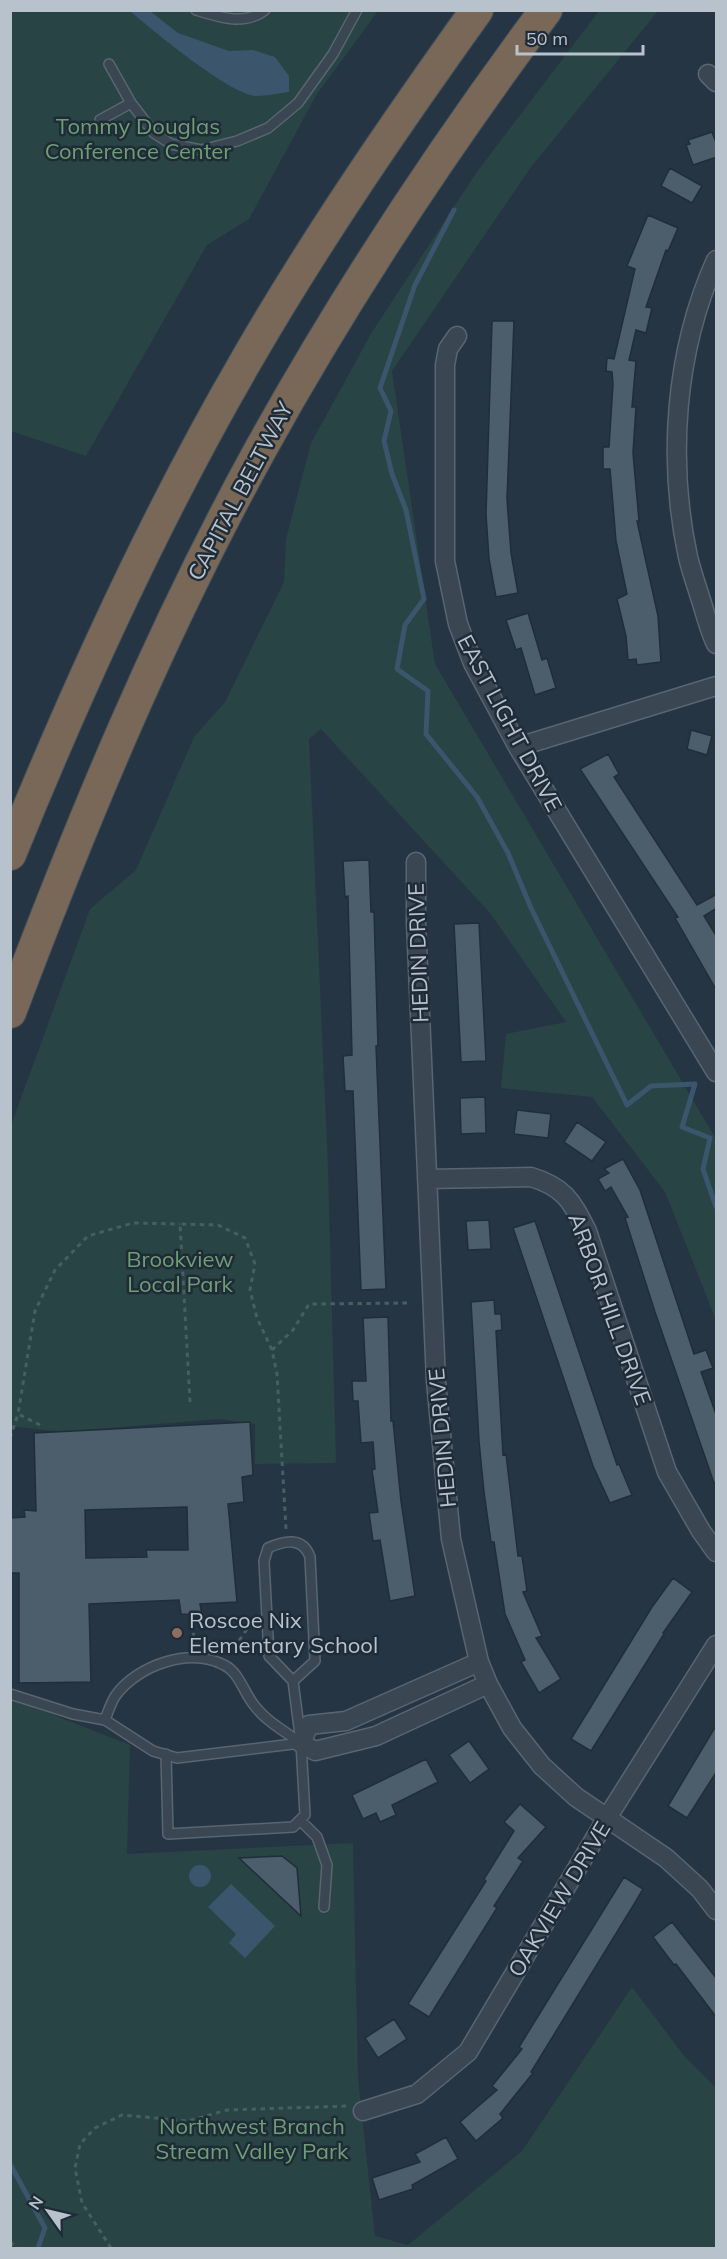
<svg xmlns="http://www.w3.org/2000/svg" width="727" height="2259" font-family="Mulish,sans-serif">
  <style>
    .green { fill: #284444 }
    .water { fill: #3b556c }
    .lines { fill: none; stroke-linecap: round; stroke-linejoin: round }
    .stream { stroke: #3b556c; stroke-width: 5 }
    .building { fill: #4c5d6b; stroke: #212e3a; stroke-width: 1.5; fill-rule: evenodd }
    .lane-casing { stroke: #596570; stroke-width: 12 }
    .street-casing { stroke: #596570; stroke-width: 21 }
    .highway-casing { stroke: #45525d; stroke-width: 34 }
    .path { stroke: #466060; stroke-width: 3; stroke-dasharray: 4.5 4.5; stroke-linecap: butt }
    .lane { stroke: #3a4753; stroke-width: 9 }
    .street { stroke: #3a4753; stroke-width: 18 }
    .highway { stroke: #796857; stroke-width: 32 }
    .education-dot { fill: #8d6e63; stroke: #1f2c38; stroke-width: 2 }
    .labels { text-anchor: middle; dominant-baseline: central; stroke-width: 5; stroke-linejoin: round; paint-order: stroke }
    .park-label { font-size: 22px; fill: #6e9e74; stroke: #1f2c38 }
    .street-label { font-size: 22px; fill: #b8c2cc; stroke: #1f2c38 }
    .poi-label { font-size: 22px; fill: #b8c2cc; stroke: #1f2c38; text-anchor: start }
  </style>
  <rect width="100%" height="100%" fill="#263543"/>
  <path class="green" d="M11,11h367l-61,83 -68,125 -42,26 -121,211 -75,-25z
    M599,11h59l-127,156 -139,204 43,293 281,475v181l-51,-128 -73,-95 -91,-9 5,-54 60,-12 -76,-109 -169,-184 -12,10 19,429 8,295 -81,1v-40l-36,-5 -157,13 -51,-6 -1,-298 80,-219 46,-39 58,-133 31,-35 59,-120 2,-43 25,-96 61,-111 104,-159z
    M10,1698l120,47 -3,109 226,-11 5,235 17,158 33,9 114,-94 110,-164 53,70 31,31v160h-705z"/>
  <path class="water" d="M130,11h20l28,22 51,18 24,-1 22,7 14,19v16c-10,1 -22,4 -33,4 -27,-2 -104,-66 -126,-85z
    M189 1876a11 11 0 1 1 22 0a11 11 0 1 1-22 0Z
    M231,1884l44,42 -30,32 -16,-15 7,-9 -28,-27z"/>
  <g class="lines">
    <path class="stream" d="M454,210l-39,75 -35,103 11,23 -7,30 8,33 14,36 18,89 -19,26 -8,44 31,22 -2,43 51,63 31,56 23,55 96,197 24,-19 44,-2 -13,43 28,11 -7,31 13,38
      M10,2164l35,64 -7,20"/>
  </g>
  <path class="building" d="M712,132l5,13v12l-24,8 -7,-20 4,-1 -2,-4z
    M670,168l32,18 -10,17 -31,-17z
    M648,215l30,13 -10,23 -2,-1 -20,57 6,1 -6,25 -10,-3 -7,30 7,1 -4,46h4l-3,46 6,68h-2l21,95 3,46 -24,3 -1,-6 -8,1 -2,-24 -9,-37 10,-5 -11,-53 -6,-72h-7v-22h6l4,-63 -1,-12 -6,-1 1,-13 7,1 21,-90 -8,-3z
    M492,321h22l-7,178 4,54 7,40 -22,4 -7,-38 -3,-45z
    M528,613l14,47 5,-2 9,30 -21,7 -14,-47 -5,2 -10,-30z
    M691,730l21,6 -5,19 -20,-6z
    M608,754l11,20 -5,3 83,128 20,-11v14l-13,8 13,21v54l-42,-73 3,-1 -98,-148z
    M369,860l2,52h3l4,134h-2l10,243 -25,1 -8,-199h-8l-2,-35 9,-1 -4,-159 -3,1 -2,-36z
    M479,923l7,138 -25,1 -7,-138z
    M485,1097l1,36 -25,1 -1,-36z
    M517,1110l34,4 -3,24 -34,-4z
    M577,1122l29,20 -14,19 -28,-19z
    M623,1159l17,31 54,164 12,-4 7,18 -12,4 16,45v66h-3l-59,-171 -30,-94 3,-1 -17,-30 -6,4 -7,-12 11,-6 -5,-4z
    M489,1220l2,29 -23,1 -2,-29z
    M535,1221l82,244 2,-1 13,31 -22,8 -17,-37 -80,-238z
    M494,1300l1,14h6l1,16 -6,1 7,124 3,-1 12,102h4l5,35 -4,1 19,44 -6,2 25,41 -22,14 -18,-31 4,-2 -20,-46 -11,-72h-3l-7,-50 -5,-51 -8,-139z
    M388,1317l3,104h2l8,80 14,95 -25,5 -10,-61 -7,1 -4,-28 9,-1 -6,-42 3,-1 -2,-27 -12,1 -3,-42h-5l-1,-20h14l-3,-63z
    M250,1422l3,53 -11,2 2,25 -16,2 9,98 -37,2 2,11 -21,-1 -2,-14 -90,4 2,78 -72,1v-110h-9v-55l15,-1 -1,-7 12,1 -2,-78zM187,1507l1,43h-42l1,7 -61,1 -1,-48z
    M673,1578l19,14 -29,41 1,1 -73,117 -20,-12 81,-132z
    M717,1724v47l-30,47 -19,-12z
    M469,1741l20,28 -19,14 -21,-28z
    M426,1759l12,23 -46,23 4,10 -16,7 -4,-9 -13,6 -11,-24z
    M520,1804l26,23 -28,31 5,3 -29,45 3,2 -68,109 -21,-13 78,-123 -2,-2 30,-48 -10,-9z
    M282,1856l15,12 4,48 -62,-58z
    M624,1877l19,12 -7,12 -105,171 2,1 -33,41 3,4 -27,23 -16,-19 37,-32 -5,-4 30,-37 -3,-2z
    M672,1922l45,57v39l-41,-54 -2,1 -21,-28z
    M394,2019l13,20 -29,19 -13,-20z
    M446,2137l12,22 -46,26 1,4 -34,11 -7,-22 48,-16 -5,-8z"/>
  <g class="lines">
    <g class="lane-casing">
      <path id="lane" d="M196,10c22,7 49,16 69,0
        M109,64l22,39 23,30 17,11 30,6 36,-9 31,-13 30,-25 35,-49 24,-44
        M100,120l31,-17
        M10,1694l63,20 32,6 48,31 24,7 124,-15
        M105,1720c3,-8 6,-18 11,-25 22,-30 74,-48 108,-30 15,7 20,28 30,40 12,16 30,26 47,38
        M166,1754l2,80 125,-7 12,-12 -4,-72 -8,-62 -24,-25 -5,-95 4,-13c17,-8 35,-11 42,9l5,104 -22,20
        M300,1820l17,17 10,28 -3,42"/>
    </g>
    <g class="street-casing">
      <path id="street" d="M708,74l8,8
        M716,260c-41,91 -49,199 -28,297 3,13 8,27 12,40 5,15 9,33 16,47
        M457,336l-9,13 -3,16v196l13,63 15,39 45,84 198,325
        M518,747l198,-61
        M416,862v60l20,459 15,158 28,123 9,22 24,44 30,38 34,31 90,61 34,31 16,21
        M427,1179l104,-2c34,10 41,25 56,54l80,241 34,59 15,21
        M479,1662l-133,59 -37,4 -8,18 14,8 61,-15 112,-52
        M363,2111l54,-17 51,-42 139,-234 109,-173"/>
    </g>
    <g class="highway-casing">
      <path id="highway" d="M10,854c69,-170 145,-337 237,-495 70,-121 149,-236 230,-349
        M10,1012c72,-191 150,-380 249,-560 85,-154 182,-301 287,-442"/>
    </g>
    <path class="path" d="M272,1350l21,-20 16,-26 100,-1
      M190,1402l-10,-178 38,1 27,13 10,26 -5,26 7,28 15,32 5,24 9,155
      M40,1425l-22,-11 17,-103 20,-41 33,-34 45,-13 47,1
      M10,1438l8,-24
      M192,1615l2,26 44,1 16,-23
      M10,2242l8,6
      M111,2248l-29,-45 -7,-35 5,-24 15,-16 27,-13 66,6 39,-11 122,-4"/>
    <use href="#lane" class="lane"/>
    <use href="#street" class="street"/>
    <use href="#highway" class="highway"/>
  </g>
  <circle class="education-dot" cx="177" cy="1633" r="6"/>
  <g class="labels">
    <g class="park-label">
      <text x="138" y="126">Tommy Douglas<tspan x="138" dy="25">Conference Center</tspan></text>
      <text x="180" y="1259">Brookview<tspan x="180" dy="25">Local Park</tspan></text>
      <text x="252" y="2126">Northwest Branch<tspan x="252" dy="25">Stream Valley Park</tspan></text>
    </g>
    <g class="street-label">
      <text transform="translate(240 491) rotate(-62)">CAPITAL BELTWAY</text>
      <text transform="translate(510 723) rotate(62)">EAST LIGHT DRIVE</text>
      <text transform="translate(418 953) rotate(-92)">HEDIN DRIVE</text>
      <text transform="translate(610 1309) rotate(70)">ARBOR HILL DRIVE</text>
      <text transform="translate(442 1438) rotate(-95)">HEDIN DRIVE</text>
      <text transform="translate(559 1899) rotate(-59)">OAKVIEW DRIVE</text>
    </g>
    <g class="poi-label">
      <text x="189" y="1620">Roscoe Nix<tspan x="189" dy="25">Elementary School</tspan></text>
    </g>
  </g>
  <rect width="727" height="2259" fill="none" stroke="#b8c2cc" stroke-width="24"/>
  <g transform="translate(48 2211) rotate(304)" stroke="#1f2c38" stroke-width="4.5" paint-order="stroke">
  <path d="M0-4.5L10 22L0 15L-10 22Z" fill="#b8c2cc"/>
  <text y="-9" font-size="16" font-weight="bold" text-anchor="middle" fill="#b8c2cc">N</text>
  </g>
  <path d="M517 45v9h126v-9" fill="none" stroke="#b8c2cc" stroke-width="3"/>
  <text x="526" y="45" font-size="18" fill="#b8c2cc" stroke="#1f2c38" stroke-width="4.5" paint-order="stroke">50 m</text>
</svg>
